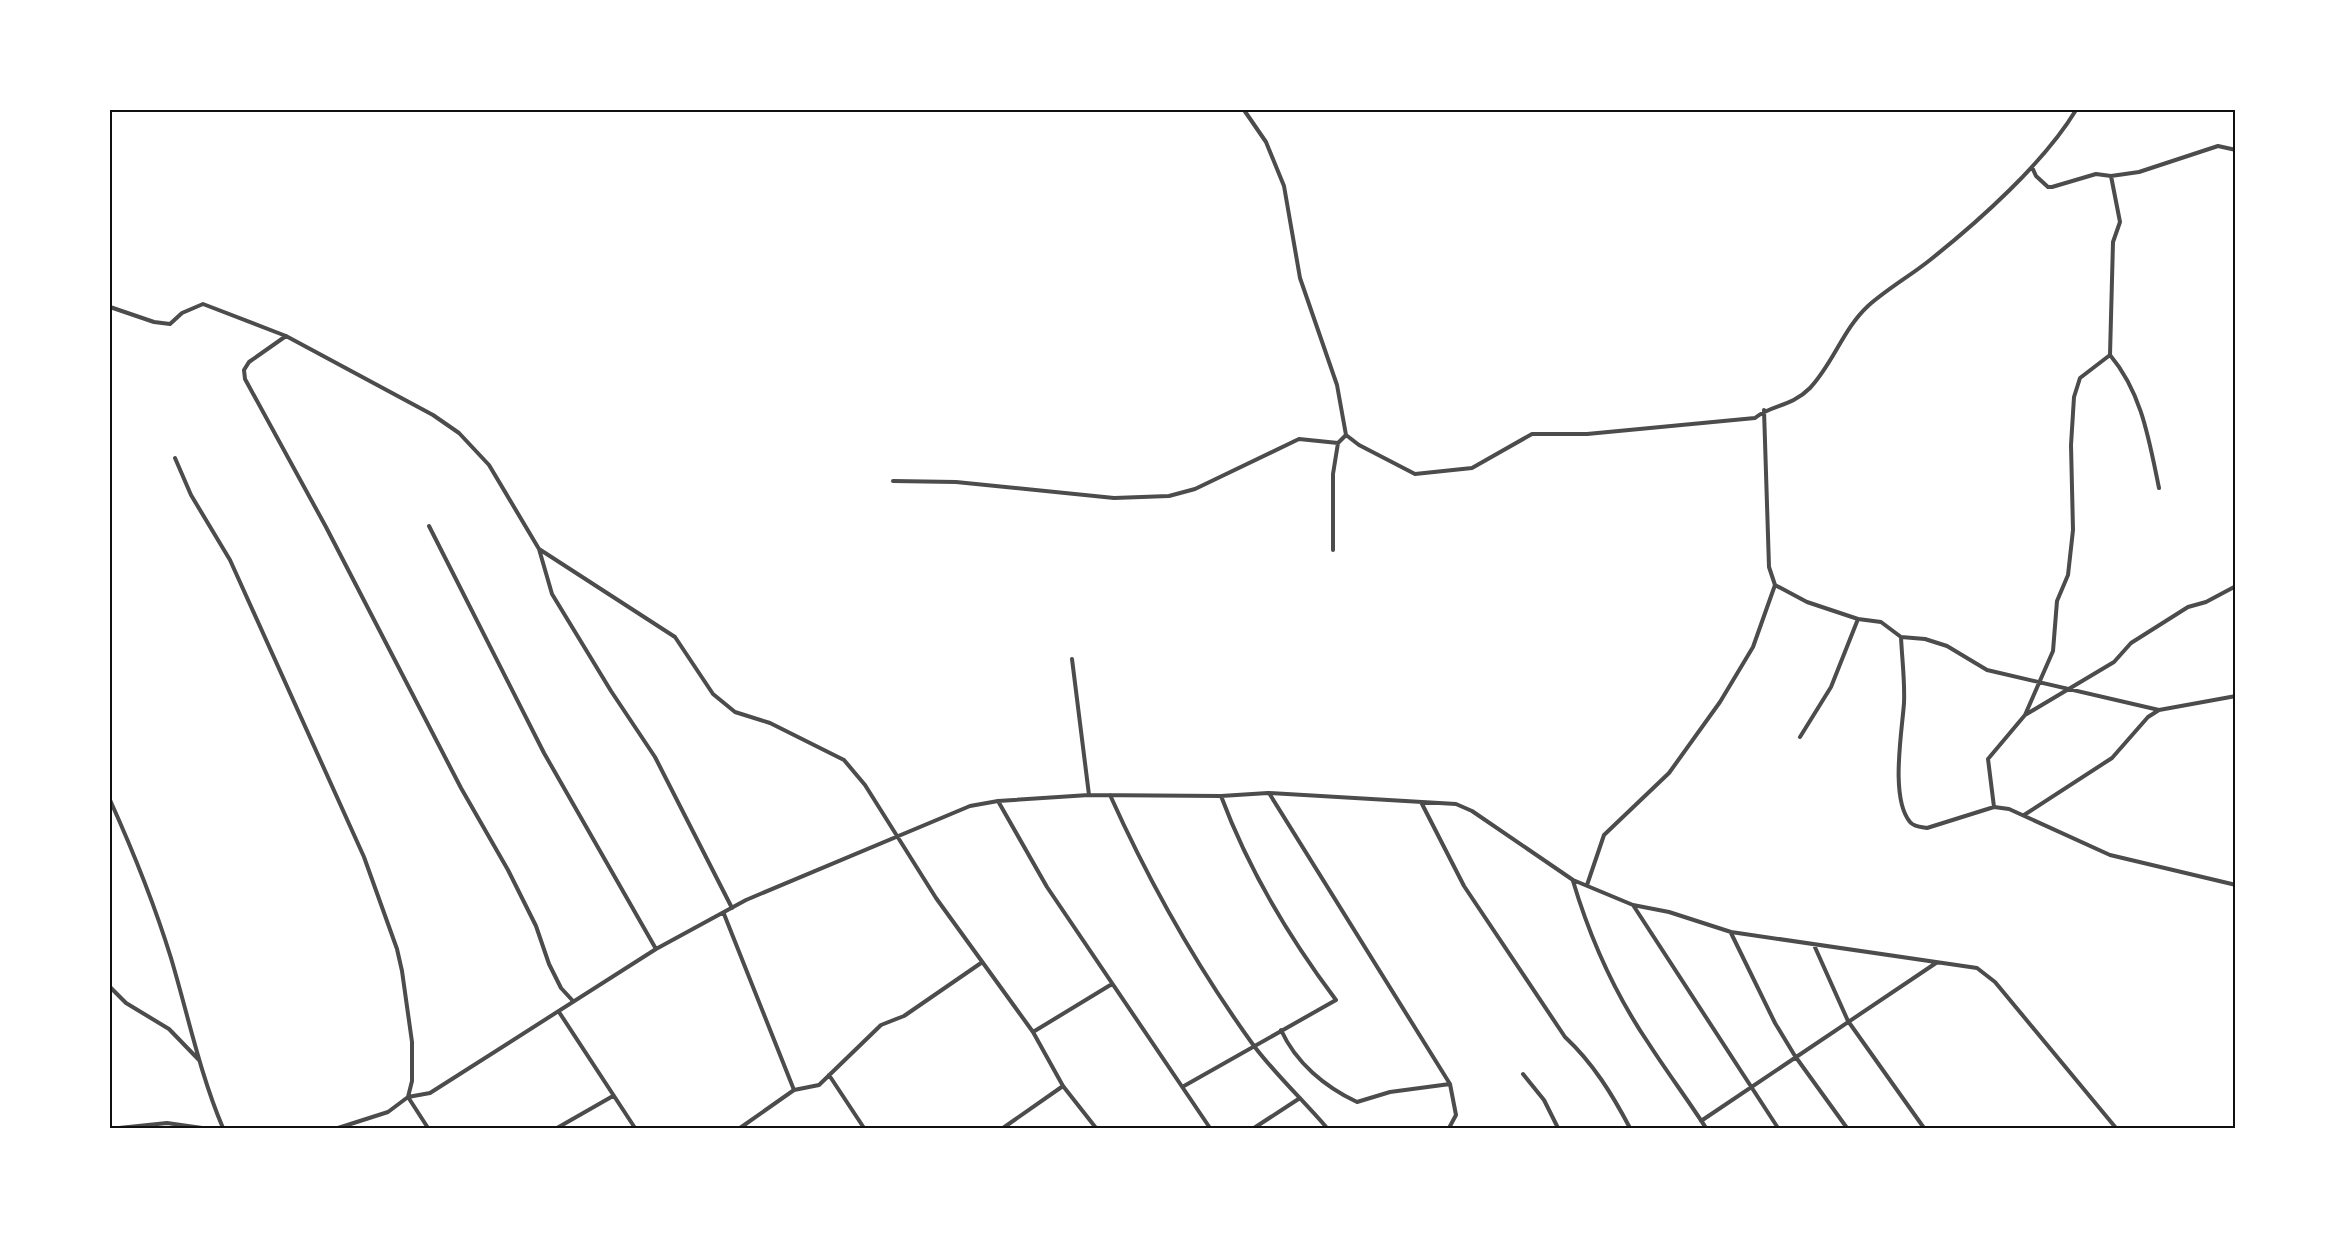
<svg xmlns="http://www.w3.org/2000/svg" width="2345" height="1238" font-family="'Crimson Pro',serif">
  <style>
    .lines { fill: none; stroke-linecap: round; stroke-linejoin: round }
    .minor { stroke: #4c4c4c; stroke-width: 4 }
    .neatline { fill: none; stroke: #111; stroke-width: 2 }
  </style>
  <rect width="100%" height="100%" fill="#fff"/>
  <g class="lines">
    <path class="minor" d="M1244,110l22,32 18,44 16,92 37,107 9,50 13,10 56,29 57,-6 60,-34h55l168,-16c17,-14 35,-10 55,-30 23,-24 33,-59 58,-82 19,-17 42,-30 62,-46 49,-39 114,-97 146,-150
      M2032,167l4,9 12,11h4l44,-13 15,2 28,-4 79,-26 18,4
      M110,307l44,15 16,2 12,-11 21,-9 83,32 147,79 26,18 30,32 50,84 136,88 38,57 22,18 35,11 74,37 21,25 71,113 97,134 30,54 33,42
      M286,336l-37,26 -5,8 1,9 81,148 135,261 47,82 28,56 13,38 12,24 12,13
      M2110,355c32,38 39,85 49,133
      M1764,410l5,157 6,18 32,17 51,17
      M175,458l16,37 39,65 134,297 33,92 5,22 10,71v39l-4,16 20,31
      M893,481l63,1 158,16 55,-2 26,-7 104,-50 39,4 8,-8
      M429,526l115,227 112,196
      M539,549l13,45 59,97 44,66 77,151
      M1333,550v-76l5,-31
      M1901,637l24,2 22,7 40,24 172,40
      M1072,659l17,136
      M2025,715l28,-64 4,-50 11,-26 5,-45 -2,-85 3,-48 6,-19 30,-23 3,-113 7,-20 -9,-46
      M1800,737l31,-50 27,-68 23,3 20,15c1,22 4,44 3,66 -2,29 -14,95 6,119 4,5 11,5 17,6l67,-21 15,2 101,46 126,30
      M1269,793l181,291 6,31 -7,13
      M1110,795c40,89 87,172 144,251 22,29 49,54 73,82
      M110,800c23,51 44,103 61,158 17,57 29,116 52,170
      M998,801l49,86 163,241
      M1421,802l43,84 101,151c28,26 47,57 65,91
      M1994,807l-6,-48 37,-44 89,-53 17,-19 57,-36 18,-5 30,-16
      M2024,815l88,-57 36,-41 11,-7 77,-14
      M1573,881c17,57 42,113 76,163 18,28 39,56 57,84
      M1587,885l17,-50 65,-62 51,-71 33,-55 22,-62
      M1633,905l145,223
      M724,914l70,176
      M1731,933l44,90 20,33 52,72
      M1814,945l34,76 76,107
      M110,987l16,16 43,26 30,31
      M559,1012l76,116
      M1281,1030c15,33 44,57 76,72l33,-10 60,-8
      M1033,1032l79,-48
      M1523,1074l21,26 14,28
      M829,1075l35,53
      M1184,1086l152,-86c-48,-64 -87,-129 -115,-204
      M1701,1121l235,-158
      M119,1128l48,-5 35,5
      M338,1128l50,-16 20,-15 22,-4 226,-144 90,-49 224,-94 28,-5 91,-6 132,1 47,-3 188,11 16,7 101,69 60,25 36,7 62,20 246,36 18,14 121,146
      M557,1128l56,-32
      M740,1128l54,-38 25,-5 62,-60 23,-9 77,-53
      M1003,1128l60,-42
      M1254,1128l46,-30"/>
  </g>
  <rect width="2345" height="1238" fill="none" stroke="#ffffff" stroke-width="222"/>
  <rect x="111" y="111" width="2123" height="1016" class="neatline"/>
</svg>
